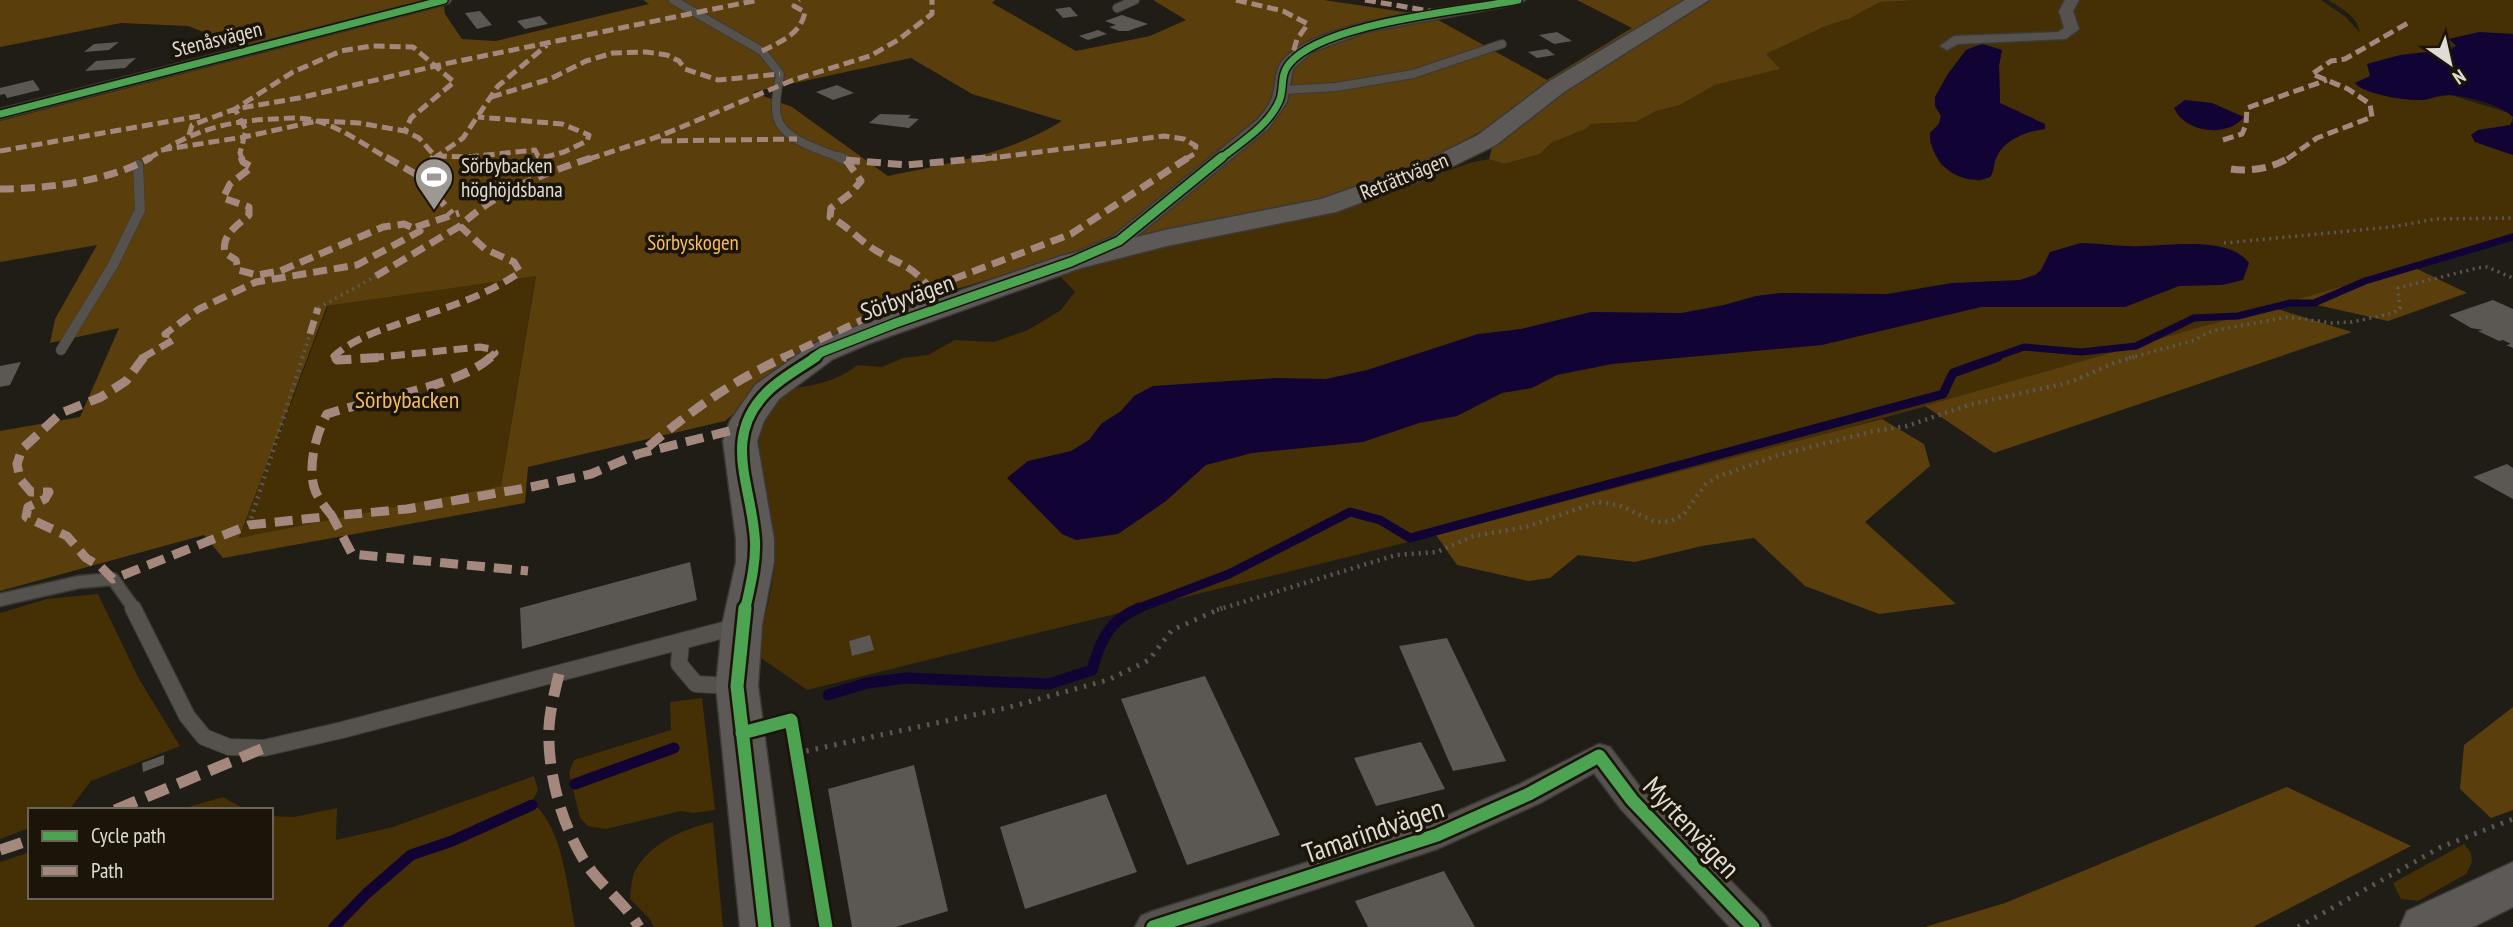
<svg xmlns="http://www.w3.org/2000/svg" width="2513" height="927" font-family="'PT Sans Narrow',sans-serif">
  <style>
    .green { fill: #452f05; fill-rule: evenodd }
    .forest { fill: #5a3f0d; fill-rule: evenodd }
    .water { fill: #120335 }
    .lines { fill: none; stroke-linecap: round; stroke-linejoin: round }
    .stream-far2 { stroke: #120335; stroke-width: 7 }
    .stream-far1 { stroke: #120335; stroke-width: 9 }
    .stream { stroke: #120335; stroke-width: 11 }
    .building { fill: #5b5752 }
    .lane-far3-casing { stroke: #3c3935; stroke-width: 10 }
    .lane-far2-casing { stroke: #3c3935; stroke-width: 11 }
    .lane-far1-casing { stroke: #3c3935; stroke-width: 15 }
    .lane-casing { stroke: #3c3935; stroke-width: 18 }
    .street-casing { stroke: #3c3935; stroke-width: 3 }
    .secondary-casing { stroke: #3c3935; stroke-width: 3 }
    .path-far2 { stroke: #5b5853; stroke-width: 3.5; stroke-dasharray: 2 4.5; stroke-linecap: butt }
    .path-far1 { stroke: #5b5853; stroke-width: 4.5; stroke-dasharray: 2 5; stroke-linecap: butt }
    .path { stroke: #5b5853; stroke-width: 5; stroke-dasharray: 2.5 7; stroke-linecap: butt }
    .lane-far3 { stroke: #55524d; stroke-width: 8 }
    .lane-far2 { stroke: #55524d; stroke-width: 10 }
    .lane-far1 { stroke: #55524d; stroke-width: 12 }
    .lane { stroke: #55524d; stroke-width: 16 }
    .street { fill: #55524d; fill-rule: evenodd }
    .secondary { fill: #5c5957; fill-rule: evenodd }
    .quiet-far3 { stroke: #a5887d; stroke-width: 5; stroke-dasharray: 11 5; stroke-linecap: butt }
    .quiet-far2 { stroke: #a5887d; stroke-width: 7; stroke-dasharray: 14 7; stroke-linecap: butt }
    .quiet-far1 { stroke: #a5887d; stroke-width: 9; stroke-dasharray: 18 9; stroke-linecap: butt }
    .quiet { stroke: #a5887d; stroke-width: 11; stroke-dasharray: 23 11; stroke-linecap: butt }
    .cycleway-far3-casing { stroke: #1b1409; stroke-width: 10 }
    .cycleway-far2-casing { stroke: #1b1409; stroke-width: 12 }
    .cycleway-far1-casing { stroke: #1b1409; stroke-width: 15 }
    .cycleway-casing { stroke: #1b1409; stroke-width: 18 }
    .cycleway-far3 { stroke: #4ca352; stroke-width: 7 }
    .cycleway-far2 { stroke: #4ca352; stroke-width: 9 }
    .cycleway-far1 { stroke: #4ca352; stroke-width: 10 }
    .cycleway { stroke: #4ca352; stroke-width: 13 }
    .labels { text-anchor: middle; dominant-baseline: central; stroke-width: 7; stroke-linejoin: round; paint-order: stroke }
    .far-street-label { font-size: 21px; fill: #e0dbd4; stroke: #1b1409 }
    .far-poi-label { font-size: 21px; fill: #e0dbd4; stroke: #1b1409; text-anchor: start }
    .far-park-label { font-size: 21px; fill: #f8bc5e; stroke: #1b1409 }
    .street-label { font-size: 24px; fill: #e0dbd4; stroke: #1b1409 }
    .park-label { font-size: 24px; fill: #f8bc5e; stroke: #1b1409 }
    .near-street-label { font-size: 28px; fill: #e0dbd4; stroke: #1b1409 }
  </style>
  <rect width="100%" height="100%" fill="#201c16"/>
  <path class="green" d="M1923,0h398l25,17 14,16c-3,-18 -18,-24 -32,-33h185v34c-23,-1 -42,-2 -63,6l7,6 -39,8 -48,22 -13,10 28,9 29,5 37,-5 58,18 4,4 -3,8 -39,10 4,7 38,13v78c-355,113 -716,211 -1077,302 -209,53 -420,102 -629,155l-52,-36c10,-37 21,-73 20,-111 -1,-33 -33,-97 -15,-126 6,-10 17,-19 25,-28 27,-3 52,-7 72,-24l25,2 21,-9 25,-3 27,-15 39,2 34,-12 33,-20 14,-18 -17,-18 66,-22 204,-41 55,-17 86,-31 20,-4 15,5 36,-10 11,-11 35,-14 5,-5 45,-2 20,-11 24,-6 35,-20 64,-16 -14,-15 61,-28 23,-7 31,-17zM1982,44l20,6 -3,15 1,38c15,11 34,12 44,26 -17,2 -39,10 -47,27 -4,7 -2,14 -7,21l-11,4 -38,-16 -11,-23v-9l9,-9 2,-9 -6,-9v-9l13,-23 18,-24z
    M536,275l-35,211 -262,53 89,-233z
    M98,594l41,85 41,67 -89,35 -22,29h-39v18l-30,11v-226l47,-14z
    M702,698l13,112 -22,3 -12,-2 -75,18 -18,-3 -8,-8 -11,-45 5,-13 97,-30 -1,-28z
    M534,776l4,14 -6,12c32,27 35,86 43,125h-575v-65l30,-10v45h241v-81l23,1 43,-9 -1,32 57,-13z
    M223,797l23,13h-68z
    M713,822l10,105h-69l-5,-9 -19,-19c1,-9 1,-21 5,-28 15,-28 48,-42 78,-49z
    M2464,844l7,9 1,9 -6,12 -48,27 -17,-2 -8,-16z"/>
  <path class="forest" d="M0,0h431l-187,48 -56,-22 -67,-3 -121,24z
    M643,0h352l-3,3 84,48 74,-15 36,-16 -33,-20h171l107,16 116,64 85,-52 -55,-28h118l-204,126 -109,58 -62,20 -275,58 -98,30 -108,46 -77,53 -37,30 -197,46 -3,36 -302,55 -19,-23 -204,56v-160l80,-14 39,-89 -69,15 5,-24 42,-74 -97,17v-141l444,-115 1,8 17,25 34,2 153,-37zM911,58l61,36 90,27c-53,33 -113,42 -174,55l-96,-69 -39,-15zM536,276l-35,210 -262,52 88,-232z
    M1705,0h218l-43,2 -31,17 -23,7 -60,28 14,15 -65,16 -35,20 -24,6 -20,11 -45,2 -5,5 -35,14 -11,11 -36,10 -15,-5 3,-11 6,-8 55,-41z
    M2411,266l56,27 -79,28 -93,-21z
    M2271,307l81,25 -358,121 -69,-47z
    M1882,419l42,25 6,22 -65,56 91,82 -77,10 -74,-28 -51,-48 -52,8 -67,16 -57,-7 -28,23 -22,3 -71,-16 -21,-30z
    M2513,707v103l-22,8 -31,-29 4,-44z
    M2287,787l124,59 -158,81h-328l80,-24z"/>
  <path class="water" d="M2479,32l34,2v83c-13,-13 -49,-22 -68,-22 -7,0 -14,4 -21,5 -16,1 -59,-5 -69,-17l15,-7 -3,-12 33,-9 52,-6 4,-3 -7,-7z
    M1982,44l20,6 -3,15 1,38 45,21v5c-18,2 -40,10 -48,27 -4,7 -2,14 -7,21 -29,11 -60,-13 -60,-44l9,-9 2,-8 -6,-10v-9l13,-23 18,-24z
    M2185,100l27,3 32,14c-16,21 -59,16 -70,-9z
    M2513,122v33l-38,-13 -4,-7 7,-5 32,-5z
    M2081,243c16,0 32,3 48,3 32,2 98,-13 120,17l-6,17 -21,5 -43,1 -54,21h-144l-159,38 -210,19 -55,11 -25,13 -30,5 -45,23 -38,7 -56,19 -111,11 -46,12 -40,36 -48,33 -42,6 -14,-6 -55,-56 21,-17 43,-10 18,-11 12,-16 20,-13 13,-15 19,-10 123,-8 50,1 41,-9 111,-36 43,-5 70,-17 90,1 43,-8 32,-9 25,-3 106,1 65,-11 68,-3 15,-5 6,-5 9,-18z"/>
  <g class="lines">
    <path class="stream-far2" d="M1993,358l31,-11 57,5 55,-6 58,-28 44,-2 52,-13h24l51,-22 148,-44"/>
    <path class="stream-far1" d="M1134,610l95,-36 121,-62 30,8 30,18 533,-144 10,-21 45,-16"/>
    <path class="stream" d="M828,695l39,-12 39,-5 143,6 43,-14c8,-29 17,-50 47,-62
      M575,784l99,-36
      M334,927l32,-33 45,-39 41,-14 80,-36"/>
  </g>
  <path class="building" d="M1070,7l8,9 -15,2 -8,-9z
    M480,11l12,14 -15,4 -12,-16z
    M1122,15l26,9 -20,7h-9l-10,-4 7,-2 -11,-4z
    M540,16l8,8 -23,5 -8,-8z
    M1098,30l9,4 -19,6 -9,-4z
    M1557,32l15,9 -18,3 -15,-9z
    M119,42l-10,8 -25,2 10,-8z
    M1547,49l8,6 -18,3 -9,-6z
    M136,58l-11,10 -40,3 11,-10z
    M33,80l7,10 -33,8 -2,-4 -5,1v-7z
    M837,85l17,8 -21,7 -17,-8z
    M880,114l31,1 -3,3 11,1 -10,9 -40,-5z
    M2493,300l20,9v39l-7,-3 5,-1 -8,-4 -4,1 -21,-10 5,-1 -12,-2 -22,-13z
    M21,362l-11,23 -10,2v-21z
    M2507,464l6,4v31l-40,-22z
    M690,562l7,38 -175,49 -2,-41z
    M870,635l4,15 -22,6 -3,-15z
    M1447,638l59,123 -53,10 -54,-125z
    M1205,676l75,159 -93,30 -66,-166z
    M1421,742l24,47 -69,17 -22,-48z
    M164,755v9l-21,8 -1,-9z
    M914,765l34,146 -52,16h-44l-24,-138z
    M1106,794l31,78 -112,37 -25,-82z
    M1444,871l31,56h-107l-13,-26z"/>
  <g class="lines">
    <g class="lane-far3-casing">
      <path id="lane-far3" d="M673,0l89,51 18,23c-2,15 -8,36 0,50 11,19 45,27 64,35
        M1117,8l18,-8
        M1284,90l52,-3 77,-13 89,-30"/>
    </g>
    <g class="lane-far2-casing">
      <path id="lane-far2" d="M839,157l7,3
        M61,350l52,-85 27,-55 -2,-45"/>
    </g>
    <g class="lane-far1-casing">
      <path id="lane-far1" d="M0,600l79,-18 34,-3 22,31"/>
    </g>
    <g class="lane-casing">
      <path id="lane" d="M133,608l54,108 17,21 25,10 35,1 78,-18 393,-103
        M681,642l-2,22 17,20 35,2"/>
    </g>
    <g class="street-casing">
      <path id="street" d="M428,0h23l-2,3 -449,116v-10z
        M1497,0h28l-7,4 -152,28 -54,20 -19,17 -6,33 -18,26 -143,117 -33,14h-14l-3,-4 3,-4 33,-14 145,-117c7,-8 14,-16 16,-27 4,-14 1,-24 12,-35 39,-39 157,-48 212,-58z
        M2065,0h14l-6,11 6,18 -13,10 -108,5 -11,6 -7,-4 14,-10 104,-4 6,-4 -5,-17z
        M1599,744l11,3 33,44 122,125 6,11h-41l-109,-118 -27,-36 -54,30 -103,46 -237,78h-65l6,-11 12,-5 275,-87 90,-39z"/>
    </g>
    <g class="secondary-casing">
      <path id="secondary" d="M1685,0h24l-145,92 -68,53 -63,31 -97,36 -169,34 -86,22 -213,76 -35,15 -54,40 -15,22 -7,20 17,98v23l-12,63 -4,61 32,241h-50l-24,-241 6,-61 14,-63v-23l-13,-98 7,-20 25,-36 56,-40 35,-15 215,-74 104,-26 156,-31 94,-33 63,-31 70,-53z
        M2513,862v45l-40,20h-73l7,-16z"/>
    </g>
    <path class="path-far2" d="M2224,243l167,-16 45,-8 77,-1
      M318,308l58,-32
      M302,358l8,-24
      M2129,358l63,-17 20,-10 76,-14 44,6 20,-1 41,-9 7,-5 -2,-20 79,-20 10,-1 26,11"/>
    <path class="path-far1" d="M249,525l54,-168
      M1217,610l179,-55 41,-3 36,-16 53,-9 71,-25 21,3 38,17 15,-1 13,-7 21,-29 12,-8 62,-22 95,-24 33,-5 62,-21 102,-23 45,-20 19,-5"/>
    <path class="path" d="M797,753l209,-45 102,-28 41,-20 23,-30 50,-22
      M2298,927l143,-80 72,-28"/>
    <use href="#lane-far3" class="lane-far3"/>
    <use href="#lane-far2" class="lane-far2"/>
    <use href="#lane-far1" class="lane-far1"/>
    <use href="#lane" class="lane"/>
    <use href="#street" class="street"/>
    <use href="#secondary" class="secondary"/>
    <path class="quiet-far3" d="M1236,0l47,11 25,13 -11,15 -6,21
      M1365,0l65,11
      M762,51c18,-9 39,-17 43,-39l-11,-6 5,-6
      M491,97l59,-18 36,-18 27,-8 33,-1 21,3 12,6 6,8 33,11 62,-6
      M189,135l3,-10 43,-16 64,-11 145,-34 314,-64
      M2223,140l19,-6 4,-9 1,-17 80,-28
      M661,141l136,-2
      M161,150l83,-13 73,-16 42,2 46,8 14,7 16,18 32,1 68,-7 3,6 8,1 18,-5 23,-11 2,-6 -27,-11 -84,-7
      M0,151l200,-35
      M148,159c43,-27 75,-38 126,-40 14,-1 30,-2 43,2 25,7 49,25 72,38
      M242,159l-2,-6 6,-23 -11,-21 58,-37 48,-21 31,-5 41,1 41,35 -43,36 -6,13
      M433,159l30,-21 35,-52 49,-41
      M589,159l71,-23 133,-56 77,-24 28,-16 34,-26v-14
      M984,159l180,-23 20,3 12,7 -2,8 -8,5
      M2287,159l30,-21 55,-21 -2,-13 -22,-15 -36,-15 19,-13 14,-2 63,-36"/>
    <path class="quiet-far2" d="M386,157l33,19 33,38
      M846,160l15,21 -10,12 -20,15 -1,9c18,9 29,23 45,33 25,15 35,14 55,38
      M846,160l61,5 90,-8
      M2231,169c19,3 43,-1 59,-12
      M419,176l15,-19
      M0,189c45,0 112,-8 151,-32
      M416,227l43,-14
      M376,276l84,-50
      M310,334l8,-26
      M142,358l31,-18 -3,-5 -5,-1 34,-25 57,-27 101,-17 63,-34 -16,-7 -21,3 -103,44 -23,4 -19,-5 -2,-10 -11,-7c-4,-18 12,-27 24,-38v-8l-26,-9 7,-14 22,-17 -9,-5 -2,-5
      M336,358l-2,-2c19,-17 44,-25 67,-33 41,-14 84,-26 119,-51l-6,-10 -29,-13 -25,-23c38,-36 85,-53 134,-69
      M370,358l110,-11 11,2 4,4 -6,5
      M781,358l149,-70 141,-54 118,-77"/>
    <path class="quiet-far1" d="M144,357l-18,24 -25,16 -40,16 -39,36 -5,15 3,15 11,13h18l-4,7 -17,8 -2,10 41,19 19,22 15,9 12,12 136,-54 83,-9 20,38 176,17
      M335,357l2,3 50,-3
      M491,357c-33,30 -120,42 -164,57 -11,19 -19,51 -13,73 3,11 11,20 18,29l75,-7 124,-22 60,-13 47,-20 107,-27
      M648,447c44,-37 84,-66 137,-90"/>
    <path class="quiet" d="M559,674c-4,17 -9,35 -10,53 -2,46 13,100 38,138 16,23 38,38 52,62
      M115,810l149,-62
      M0,850l30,-10"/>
    <g class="cycleway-far3-casing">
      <path id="cycleway-far3" d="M0,114l444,-114
        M1220,159c21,-17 50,-34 60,-60 4,-12 0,-24 9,-35 34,-42 175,-53 229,-64"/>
    </g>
    <g class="cycleway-far2-casing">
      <path id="cycleway-far2" d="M813,358l9,-6 74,-29 175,-61 48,-21 103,-84"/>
    </g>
    <g class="cycleway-far1-casing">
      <path id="cycleway-far1" d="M745,610c5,-23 11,-46 10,-69 -3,-56 -34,-103 12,-149 14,-14 33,-24 49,-35"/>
    </g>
    <g class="cycleway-casing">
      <path id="cycleway" d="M745,608l-8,78 28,241
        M742,733l49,-13 35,207
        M1153,927l284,-92 92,-41 70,-38 33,44 121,127"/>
    </g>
    <use href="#cycleway-far3" class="cycleway-far3"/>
    <use href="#cycleway-far2" class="cycleway-far2"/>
    <use href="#cycleway-far1" class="cycleway-far1"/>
    <use href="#cycleway" class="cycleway"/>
  </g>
  <defs>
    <g id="stadium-pin" transform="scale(2.0125)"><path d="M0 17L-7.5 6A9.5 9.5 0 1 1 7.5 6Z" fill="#9d9892" stroke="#1b1409"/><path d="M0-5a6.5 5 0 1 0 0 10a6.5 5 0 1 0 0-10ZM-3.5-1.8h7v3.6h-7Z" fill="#fff"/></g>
  </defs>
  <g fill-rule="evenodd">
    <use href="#stadium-pin" x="434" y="177"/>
  </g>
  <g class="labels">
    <g class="far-street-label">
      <text transform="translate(217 39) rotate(-14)">Stenåsvägen</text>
      <text transform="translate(1404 176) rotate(-22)">Reträttvägen</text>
    </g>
    <g class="far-poi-label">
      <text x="461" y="165">Sörbybacken<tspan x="461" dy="24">höghöjdsbana</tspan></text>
    </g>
    <g class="far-park-label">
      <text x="693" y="242">Sörbyskogen</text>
    </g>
    <g class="street-label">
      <text transform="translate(907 297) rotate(-19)">Sörbyvägen</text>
    </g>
    <g class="park-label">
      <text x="407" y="399">Sörbybacken</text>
    </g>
    <g class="near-street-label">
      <text transform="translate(1692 827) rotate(47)">Myrtenvägen</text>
      <text transform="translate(1373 830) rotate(-19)">Tamarindvägen</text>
    </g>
  </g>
  <rect x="28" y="808" width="245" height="91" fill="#1b1409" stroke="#6a645a" stroke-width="2"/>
  <rect x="42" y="831" width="35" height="10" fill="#4ca352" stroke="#6a645a" stroke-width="2"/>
  <text x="91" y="843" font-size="21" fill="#e0dbd4">Cycle path</text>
  <rect x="42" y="866" width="35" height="10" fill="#a5887d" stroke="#6a645a" stroke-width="2"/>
  <text x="91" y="878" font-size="21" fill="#e0dbd4">Path</text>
  <g transform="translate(2450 63) rotate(146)" stroke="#1b1409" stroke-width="5" paint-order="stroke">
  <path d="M0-5L12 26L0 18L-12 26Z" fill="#e0dbd4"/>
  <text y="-10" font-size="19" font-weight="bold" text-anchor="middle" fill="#e0dbd4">N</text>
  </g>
</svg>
